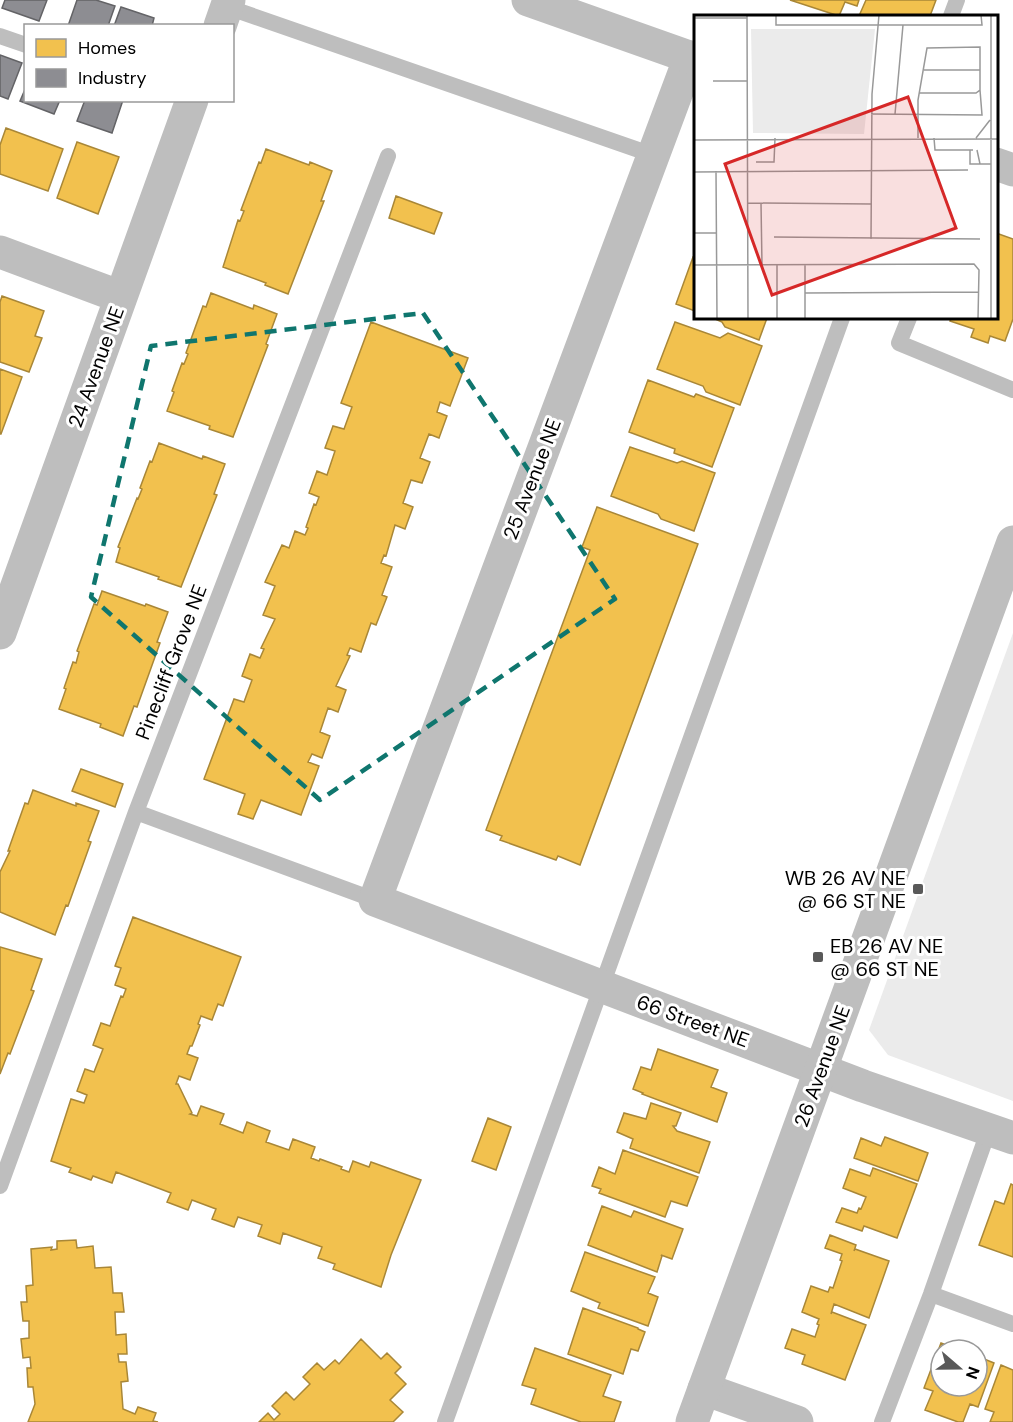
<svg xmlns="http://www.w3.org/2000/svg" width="1013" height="1422" font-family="'DM Sans',sans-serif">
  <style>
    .green { fill: #ebebeb }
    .homes { fill: #f2c14e; stroke: #a98737; stroke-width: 1.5 }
    .industry { fill: #8d8d92; stroke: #636366; stroke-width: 1.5 }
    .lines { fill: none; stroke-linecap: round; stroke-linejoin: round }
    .service { stroke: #bebebe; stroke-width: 16 }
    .minor { stroke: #bebebe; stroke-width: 33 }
    .tertiary { stroke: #bebebe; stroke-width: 33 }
    .marked { fill: none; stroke: #0f766e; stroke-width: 4.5; stroke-dasharray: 12 8; stroke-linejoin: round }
    .poi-dot { fill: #595959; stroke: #fff; stroke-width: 2 }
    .labels { text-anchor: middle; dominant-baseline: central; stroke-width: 6; stroke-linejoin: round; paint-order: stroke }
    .street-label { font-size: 20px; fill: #000; stroke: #fff }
    .poi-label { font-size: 20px; fill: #000; stroke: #fff; text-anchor: end }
    .inset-road { fill: none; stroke: #999; stroke-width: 1.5 }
    .view { fill: #d62828; fill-opacity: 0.15; stroke: #d62828; stroke-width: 3 }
    .inset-edge { fill: none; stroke: #000; stroke-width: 3 }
  </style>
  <rect width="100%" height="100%" fill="#fff"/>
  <path class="green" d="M1013,633v468l-125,-46 -19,-25z"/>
  <path class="homes" d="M790,0h69l-2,6 -12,-4 -6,14z
    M866,0h70l-6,16h-71z
    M6,128l57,21 -15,42 -48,-17v-29z
    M77,142l42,15 -21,57 -41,-16z
    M266,149l43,16 1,-3 22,9 -11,30h3l-36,93 -23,-9 1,-2 -43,-16 15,-47 2,1 4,-10 -3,-1 18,-48 2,1z
    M396,196l46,17 -8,21 -45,-16z
    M996,233l17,6v80l-8,22 -15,-5 -2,7 -17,-6 3,-8 -24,-8 1,-3h45z
    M693,257l2,1v53l-19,-7z
    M211,293l42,16 1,-4 23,9 -11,30 2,1 -35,92 -24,-8 1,-3 -43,-15 7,-19 -2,-1 10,-28 2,1 4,-10 -2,-1 17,-47 3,1z
    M2,296l42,15 -9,25 7,2 -13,34 -29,-10v-60z
    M713,318h54l-8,22 -34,-13 -3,-5z
    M371,322l97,36 -18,48 -10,-4 -3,10 10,4 -8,22 -10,-4 -9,24 10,4 -8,21 -11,-3 -8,23 10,4 -8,22 -10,-4 -9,31 -2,-1 -3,8 11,4 -10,28 5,2 -11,28 -5,-2 -10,29 -11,-4 -3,7 3,1 -14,30 10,4 -8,22 -10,-4 -8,24 10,4 -8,22 -10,-4 -4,8 11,4 -18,49 -40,-15 -8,19 -15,-5 7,-20 -41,-15 30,-80 10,3 8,-22 -10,-4 8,-22 10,4 4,-9 -3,-1 14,-29 -12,-4 12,-29 -10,-4 17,-37 7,3 6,-17 10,4 3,-7 -2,-1 8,-23 2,1 3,-8 -10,-4 8,-22 10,4 8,-24 -10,-3 8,-22 11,3 8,-22 -11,-4z
    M675,322l45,16 8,-5 34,13 -22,59 -34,-13 -3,-6 -46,-17z
    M0,369l22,8 -21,57h-1z
    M648,380l46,17 2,-3 38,14 -22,59 -38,-14 1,-4 -46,-17z
    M159,443l43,16 1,-3 22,8 -11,30 3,1 -36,92 -23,-8 1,-2 -43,-15 4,-14 -2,-1 19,-49 1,1 4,-10 -2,-1 10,-27 2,1z
    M630,447l47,16 5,-2 33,12 -21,58 -33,-12 -3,-5 -47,-18z
    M597,507l101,37 -118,321 -22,-9 -2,4 -56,-20 2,-4 -16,-6 104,-280 -8,-3z
    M102,591l43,15 1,-2 22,8 -11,30 3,1 -23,64 -3,-1 -11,30 -23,-9 1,-3 -42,-15 7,-20 -2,-1 9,-26 3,1 3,-11 -2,-1 17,-47 3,1z
    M81,769l42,15 -8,23 -43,-16z
    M33,790l43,16v-3l23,8 -11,30 3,1 -23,64 -2,-1 -11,30 -55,-23v-40l10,-21h-2l17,-48 3,1z
    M133,917l108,40 -18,49 -5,-2 -6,16 -11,-4 -3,8 2,1 -8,21h-2l-3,8 11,4 -8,22 -11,-4 -3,8h2l14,29 -2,1 7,2 4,-10 23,8 -4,10 23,9 4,-11 23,9 -4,11 23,8 4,-11 22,8 -4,11 8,3 1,-2 22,8 -1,2 8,3 4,-11 16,6 2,-5 50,18 -30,75 -10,32 -48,-18 2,-5 -17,-6 4,-11 -39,-14 -3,11 -22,-8 4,-11 -24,-8 -4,10 -22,-8 4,-10 -24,-9 -4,10 -21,-8 4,-9 -55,-21 -4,11 -19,-7 -2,4 -22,-8 2,-4 -20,-7 20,-62 13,4 3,-8 -10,-4 8,-22 9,3 9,-23 -10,-4 8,-22 9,3 11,-30 2,1 3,-8 -11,-4 6,-17 -6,-2z
    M0,947l42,12 -11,31 3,1 -24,63 -2,-1 -8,21z
    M658,1049l60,21 -7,17 16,6 -10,29 -75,-28 1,-1 -10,-4 8,-22 10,3z
    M651,1103l30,10 -5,13h-3l4,5 33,11 -11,31 -69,-25 3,-9 -16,-7 7,-19 22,6z
    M488,1118l23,9 -15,43 -24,-9z
    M885,1137l43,16 -10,28 -64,-23 7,-20 20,8z
    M623,1150l75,27 -11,29 -16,-5 -6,16 -66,-24 2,-4 -9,-3 7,-19 16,7z
    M873,1168l44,16 -20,54 -33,-12 -2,5 -26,-9 6,-14 15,5 2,-5 2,1 5,-12 -23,-9 7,-19 20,7z
    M1011,1184l2,1v72l-34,-12 16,-44 9,3z
    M602,1206l29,11 3,-6 49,18 -11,30 -11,-4 1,1 -5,16 -69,-27z
    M830,1235l26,10 -2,6 1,-2 34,12 -20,57 -35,-14 -3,10 1,-2 34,13 -21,55 -43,-16 3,-9 -20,-7 7,-19 23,8 4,-12 -2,-1 2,-5 -17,-7 9,-26 17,6 2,-5 3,1 9,-27 -2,-1 2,-6 -17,-6z
    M76,1240l1,8 16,-2 2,22 16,-1 2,26h9l2,19h-9l1,23 10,-1 1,20h-9l1,8h7l2,19 -7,1 2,27 12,5 3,-7 18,6 -3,8 5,1h-130l7,-18 -2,-17h-5l-1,-19h4l-1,-11 -7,1 -2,-19 8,-1v-17h-6l-2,-19h6l-1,-16 7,-1 -2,-36 21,-2 -1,3 6,-1v-8z
    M585,1252l70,25 -7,16 10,4 -10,29 -50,-18 2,-5 -29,-12z
    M583,1308l55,20v1l7,3 -7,19 -7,-2 -8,25 -55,-20z
    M361,1339l20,20 6,-6 14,14 -6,6 11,11 -16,16 13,12 -10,10h-134l9,-9 6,7 6,-6 -8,-8 14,-14 8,8 16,-16 -7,-7 14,-14 7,7 11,-10 4,4z
    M941,1343l18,7h-18v36h36v-30l17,7 -16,44 -8,-3 -7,18h-5l-33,-12 8,-19 -9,-3z
    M535,1348l76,27 -8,21 18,6 -7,20h-33l-50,-18 5,-15 -14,-4z
    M1001,1365l12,5v52h-23l4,-10 -9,-3z"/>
  <path class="industry" d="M5,0h42l-8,21 -37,-13z
    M77,0h19l19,6 -7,20h-40z
    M121,7l33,11 -2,8h-38z
    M0,55l22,8 -14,36 -8,-3z
    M26,87v13h34l-6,14 -34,-13z
    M85,100h38l-11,33 -35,-12z"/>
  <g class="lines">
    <path class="service" d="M227,7l426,148
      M951,16l6,-16
      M0,36l26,9
      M909,318l-10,25 114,47
      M136,812l239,88
      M0,1186l136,-374 252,-656
      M931,1294l82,30
      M445,1422l397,-1104
      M882,1422l49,-128 58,-165"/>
    <path class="minor" d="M220,26l9,-26
      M690,57l-315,843 488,186 150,52
      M0,252l121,45
      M0,633l192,-533
      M704,1389l93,33"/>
    <path class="tertiary" d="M528,0l167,59
      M996,164l17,6
      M692,1422l321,-880"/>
  </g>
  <path class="marked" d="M423,313l192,286 -295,201 -229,-203 60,-251z"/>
  <g class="poi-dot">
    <rect x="912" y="883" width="12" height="12" rx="3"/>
    <rect x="812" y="951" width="12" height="12" rx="3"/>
  </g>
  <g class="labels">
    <g class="street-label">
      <text transform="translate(96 367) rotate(-70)">24 Avenue NE</text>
      <text transform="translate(532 479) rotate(-69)">25 Avenue NE</text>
      <text transform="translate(171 662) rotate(-69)">Pinecliff Grove NE</text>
      <text transform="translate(693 1021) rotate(20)">66 Street NE</text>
      <text transform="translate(822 1066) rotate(-70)">26 Avenue NE</text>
    </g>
    <g class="poi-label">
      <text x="906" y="878">WB 26 AV NE<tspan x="906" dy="23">@ 66 ST NE</tspan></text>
      <text x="830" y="946" text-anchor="start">EB 26 AV NE<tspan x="830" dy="23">@ 66 ST NE</tspan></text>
    </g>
  </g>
  <g transform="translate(694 15)">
    <rect width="304" height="304" fill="#fff"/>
    <path d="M57,14h124l-11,105 -111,-1z" fill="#ebebeb"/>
    <path class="inset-road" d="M53,0l1,304M82,0v10h206l-1,-10M0,3h53M230,55h56M19,66h34M177,99l111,1 -2,-25M201,99l8,-89M224,123v-38l9,-52 53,-1v43l-4,3h-57M240,123l1,12h38M282,123l14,-18M0,125l305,-1M276,135v14h10M283,135l3,14h11M62,147h18l1,-24M22,156l1,148M0,157l274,-2M53,188l124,1M67,188l1,62M0,218h22M80,222l206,2M177,224l1,-145 7,-79M0,250l280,-1 5,6 -1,49M111,250v54M111,278l174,-1M83,304v-54M297,304v-304"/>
    <path class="view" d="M214,82l48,131 -184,67 -47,-131z"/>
    <rect width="304" height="304" class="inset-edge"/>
  </g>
  <rect x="24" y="24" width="210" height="78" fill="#ffffff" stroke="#999999" stroke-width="1.5"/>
  <rect x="36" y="39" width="30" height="18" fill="#f2c14e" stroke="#999999" stroke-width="1.5"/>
  <text x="78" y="54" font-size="18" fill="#000000">Homes</text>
  <rect x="36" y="69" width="30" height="18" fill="#8d8d92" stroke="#999999" stroke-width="1.5"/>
  <text x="78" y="84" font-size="18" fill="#000000">Industry</text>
  <g transform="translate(959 1368) rotate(110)"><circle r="28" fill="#ffffff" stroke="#999999" stroke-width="1.5"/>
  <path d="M0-4.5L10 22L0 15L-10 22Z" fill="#595959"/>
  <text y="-9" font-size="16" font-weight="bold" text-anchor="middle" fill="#000000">N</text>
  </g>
</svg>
